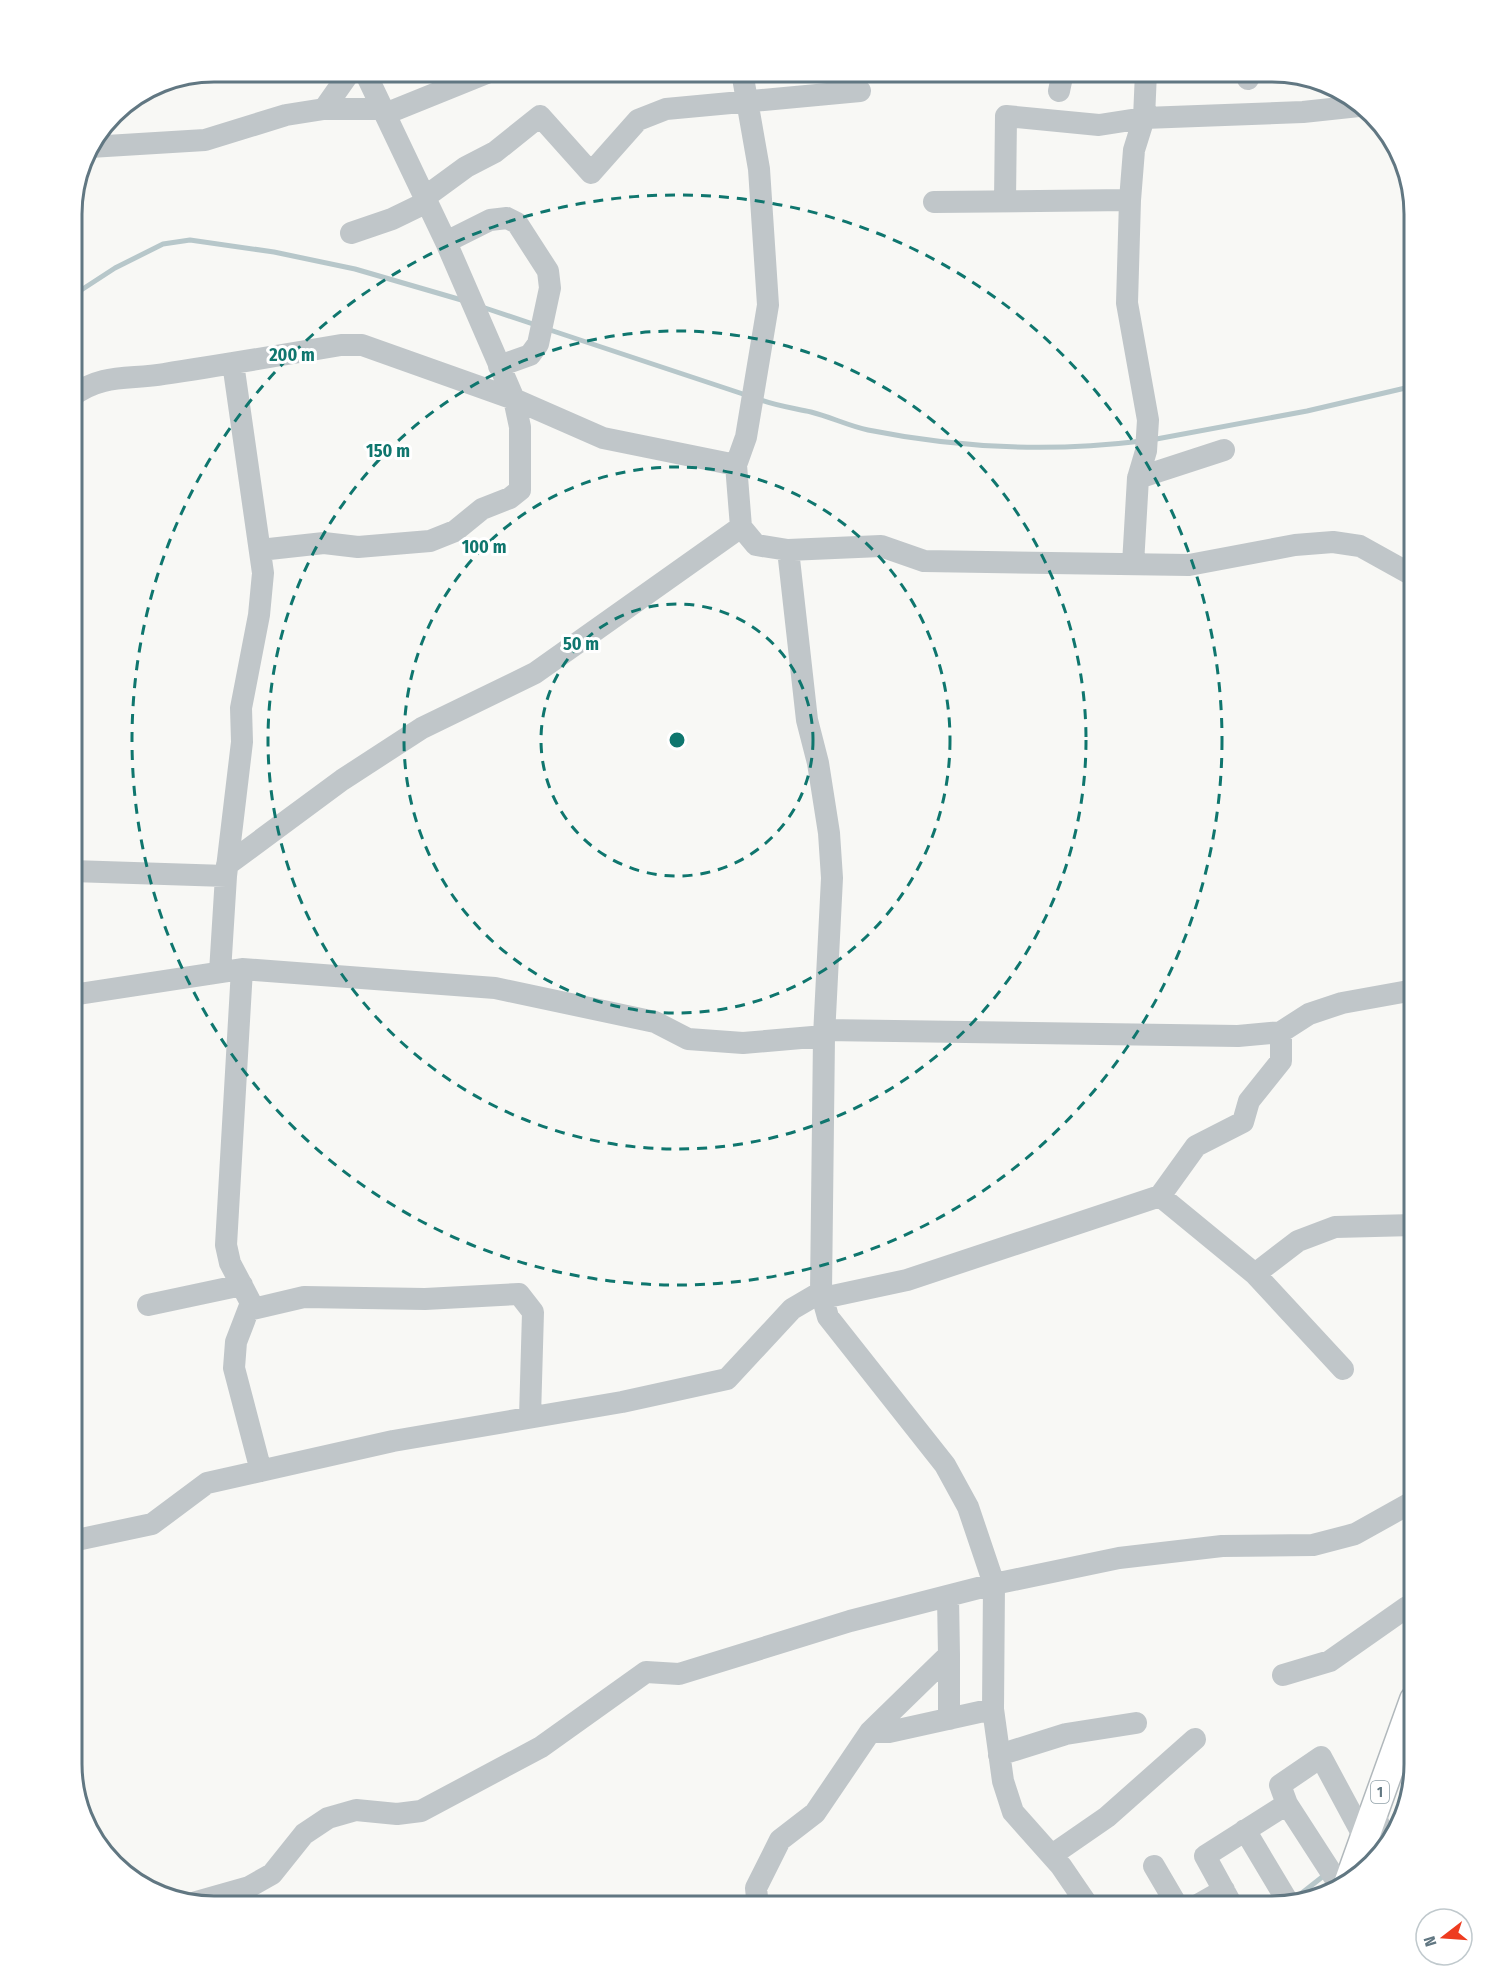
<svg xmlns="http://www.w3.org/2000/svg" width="1486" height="1979" font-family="'Fira Sans Condensed',sans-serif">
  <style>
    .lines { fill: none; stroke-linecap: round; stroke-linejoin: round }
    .stream { stroke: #b7c7ca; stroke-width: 5 }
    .major-casing { stroke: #b1b8bc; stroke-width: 31 }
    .minor { stroke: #c0c6c9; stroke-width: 22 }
    .major { stroke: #fff; stroke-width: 28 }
    .ring { fill: none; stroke: #0f766e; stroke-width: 3; stroke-dasharray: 10 8 }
    .labels { text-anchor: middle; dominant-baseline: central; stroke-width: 6; stroke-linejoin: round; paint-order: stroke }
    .shield { fill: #fff; stroke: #90a0a8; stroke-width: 1.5 }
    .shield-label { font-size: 14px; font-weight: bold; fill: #617782 }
    .rim { fill: none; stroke: #617782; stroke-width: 3 }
    .centre { fill: #0f766e; stroke: #fff; stroke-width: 3 }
    .ring-label { font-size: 18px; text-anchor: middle; font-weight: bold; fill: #0f766e; stroke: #fff; stroke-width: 6; stroke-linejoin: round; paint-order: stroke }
  </style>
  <rect width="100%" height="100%" fill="#f8f8f5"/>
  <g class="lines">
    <path class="stream" d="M72,296l43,-28 48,-24 27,-4 84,12 81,17 110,32
      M482,307l54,18
      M547,329l199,66
      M758,399c18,7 35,9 53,13 20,5 38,14 57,18 89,18 184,22 274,11
      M1151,440l156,-29 107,-25
      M1386,1828l14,-13
      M1293,1900l33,-26"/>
    <g class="major-casing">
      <path id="major" d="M1348,1884l66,-184"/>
    </g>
    <path class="minor" d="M365,72l81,170 68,157 89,39 133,27
      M742,72l17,97 9,136 -22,132 -10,28 5,62 15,18 32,5 19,170 11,43 11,70 3,45 -8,158 -3,256 7,25 117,148 23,42 26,77 -1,125 10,72 10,31 48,54 28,41
      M1247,72l1,7
      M1059,91l4,-19
      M324,109l26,-37
      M385,114l104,-42
      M90,147l115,-7 81,-25 38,-6h58
      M425,197l41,-30 29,-15 45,-36 51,57 47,-53 28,-11 194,-18
      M1005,201l1,-85 93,9 45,-7 159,-6 56,-6
      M934,202l196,-2
      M351,233l41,-14 35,-17
      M446,242l44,-22 17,-2 10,5 31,48 2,17 -12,56 -8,11 -31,11
      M72,396c31,-23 57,-16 92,-22 59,-9 118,-19 177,-29h21l152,54 6,28v63l-10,8 -28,11 -27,22 -25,10 -72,6 -34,-4 -64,7
      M1138,478l8,-27 2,-31 -21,-117 3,-103 4,-50 10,-32 2,-46
      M788,550l93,-4 43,15 265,4 106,-20 38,-3 27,4 54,30
      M1133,564l5,-86 86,-28
      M227,865l115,-85 80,-52 113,-55 206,-146
      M72,871l154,5
      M242,969l-16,276 4,18 21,40 -15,39 -2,26 27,103
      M220,972l6,-96 16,-134 -1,-34 18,-93 4,-42 -30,-210
      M72,995l170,-26 253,19 160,34 33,17 55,4 81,-7
      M824,1030l414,6 43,-4 28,-18 33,-11 72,-13
      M1160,1196l95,78 88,95
      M1255,1274l43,-33 37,-14 79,-2
      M823,1298l84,-18 253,-84 36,-50 47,-24 6,-21 32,-40v-29
      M148,1305l94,-20
      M249,1310l55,-13 121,2 94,-5 14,18 -3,105
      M72,1541l80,-17 55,-41 186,-42 229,-39 105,-23 65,-70 29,-17
      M949,1655v64
      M1283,1675l47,-14 77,-54 7,-2
      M870,1732h19l104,-23
      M999,1755l67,-21 70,-11
      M1287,1804l53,82
      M1373,1810l14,34
      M1245,1830l43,72
      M1052,1855l55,-38 88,-78
      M1154,1866l24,41
      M196,1902l53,-15 23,-13 32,-40 24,-16 28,-8 41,4 24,-3 120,-64 105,-75 33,2 171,-53 144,-37 125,-26 103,-12 91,-1 42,-11 59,-33
      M758,1907l-2,-19 24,-48 35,-27 55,-81 79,-77 -1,-59
      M1194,1907l30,-17
      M1233,1907l-28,-51 82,-52 -7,-19 41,-28 43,80"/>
    <use href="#major" class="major"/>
  </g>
  <g class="ring">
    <circle cx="677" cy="740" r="136"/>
    <circle cx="677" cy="740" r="273"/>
    <circle cx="677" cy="740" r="409"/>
    <circle cx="677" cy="740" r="545"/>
  </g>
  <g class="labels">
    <rect class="shield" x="1371" y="1781" width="18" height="22" rx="4.5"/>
    <g class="shield-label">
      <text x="1380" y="1792">1</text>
    </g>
  </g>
  <path d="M0 0H1486V1979H0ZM214 82H1272A132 132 0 0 1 1404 214V1764A132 132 0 0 1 1272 1896H214A132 132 0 0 1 82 1764V214A132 132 0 0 1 214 82Z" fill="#fff" fill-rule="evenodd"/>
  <path class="rim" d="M214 82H1272A132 132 0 0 1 1404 214V1764A132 132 0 0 1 1272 1896H214A132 132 0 0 1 82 1764V214A132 132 0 0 1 214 82Z"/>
  <circle cx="677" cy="740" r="9" class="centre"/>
  <g class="ring-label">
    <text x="292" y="361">200 m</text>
    <text x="388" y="457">150 m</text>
    <text x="484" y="553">100 m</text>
    <text x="581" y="650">50 m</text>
  </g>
  <g transform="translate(1444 1937) rotate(253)"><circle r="28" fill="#ffffff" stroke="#c0c9cd" stroke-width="1.5"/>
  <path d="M0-4.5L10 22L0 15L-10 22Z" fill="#ee3b1f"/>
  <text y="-9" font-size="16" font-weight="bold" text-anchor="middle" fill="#617782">N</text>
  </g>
</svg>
